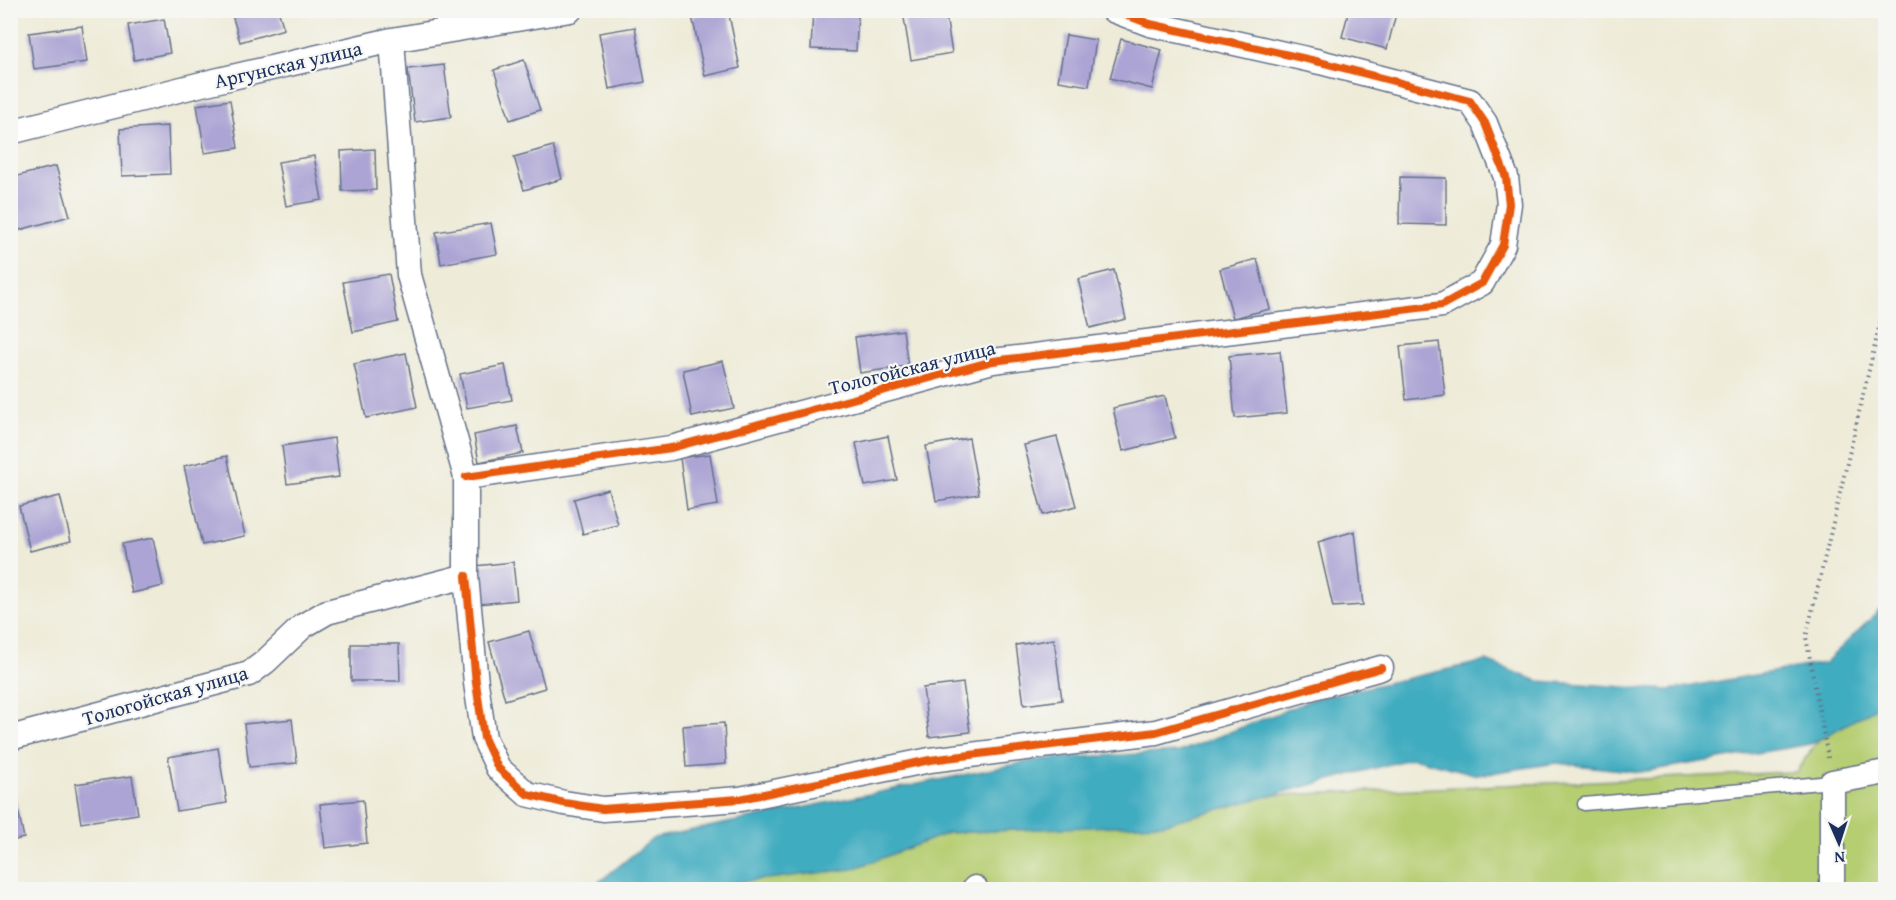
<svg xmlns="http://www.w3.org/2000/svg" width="1896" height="900" font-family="'Gentium Book Plus',serif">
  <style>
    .green { fill: #b6ce72; stroke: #687e68; stroke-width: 1.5 }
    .water { fill: #41acc0; stroke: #2e6e8f; stroke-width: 1.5 }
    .building { fill: #aca4d4 }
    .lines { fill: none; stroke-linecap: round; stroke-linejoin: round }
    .lane-casing { stroke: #657189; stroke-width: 15 }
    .street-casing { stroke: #657189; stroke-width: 27 }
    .path { stroke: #657189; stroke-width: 4; stroke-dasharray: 1.5 4.5; stroke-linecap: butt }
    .lane { stroke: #fff; stroke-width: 12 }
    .street { stroke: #fff; stroke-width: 24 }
    .cycleway-casing { stroke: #f6f6f2; stroke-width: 11 }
    .cycleway { stroke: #e8590c; stroke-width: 8 }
    .labels { text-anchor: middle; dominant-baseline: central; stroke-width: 4.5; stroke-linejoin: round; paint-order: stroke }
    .street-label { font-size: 20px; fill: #1b2f5e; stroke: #f6f6f2 }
  </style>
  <rect width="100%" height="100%" fill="#f6f6f2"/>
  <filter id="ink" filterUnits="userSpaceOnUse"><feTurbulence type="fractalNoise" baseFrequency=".0167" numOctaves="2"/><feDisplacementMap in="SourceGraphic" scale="12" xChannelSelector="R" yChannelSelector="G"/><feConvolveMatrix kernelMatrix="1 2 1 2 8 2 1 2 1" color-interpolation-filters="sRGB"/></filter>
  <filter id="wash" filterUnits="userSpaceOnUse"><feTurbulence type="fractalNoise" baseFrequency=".008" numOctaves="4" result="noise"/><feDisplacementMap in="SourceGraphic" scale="24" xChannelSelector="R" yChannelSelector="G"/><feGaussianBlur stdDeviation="1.35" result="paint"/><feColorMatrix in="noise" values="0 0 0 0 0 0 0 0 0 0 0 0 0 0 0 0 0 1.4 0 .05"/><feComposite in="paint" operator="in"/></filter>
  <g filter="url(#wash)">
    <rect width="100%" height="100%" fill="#eeebd8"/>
    <path class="green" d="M1885,674v215l-1176,1 8,-6 295,-77 784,-35 39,-56z"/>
    <path class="water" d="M1885,605v98l-74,41 -171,28 -84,-9 -78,12 -65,-17 -250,66 -215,9 -95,36 -148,17 -6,3 -110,1 65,-52 387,-79 138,-7 135,-53 172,-38 52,20 131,9 156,-27z"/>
    <g id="blocks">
      <path class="building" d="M278,10l6,19 -44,13 -9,-31z
        M718,10h10l12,58 -35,8 -13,-60z
        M813,10h45l-2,41 -45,-2z
        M910,10h35l7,43 -41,7 -8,-48z
        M1349,10h48l-10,39 -45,-12z
        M164,19l6,34 -36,7 -6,-35z
        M82,26l5,36 -53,7 -5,-36z
        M635,27l10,55 -36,7 -10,-56z
        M1066,35l30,5 -7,46 -31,-5z
        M1121,39l41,11 -10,39 -42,-11z
        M524,60l16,50 -30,10 -16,-50z
        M444,65l7,52 -36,5 -7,-53z
        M230,100l8,48 -33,5 -8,-48z
        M168,126l2,48 -48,2 -2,-47z
        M553,146l9,33 -38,11 -10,-33z
        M375,149l1,41 -34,1 -1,-40z
        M314,156l8,44 -36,6 -8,-44z
        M56,166l14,50 -54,15 -6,-20v-33z
        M1400,177l46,1v47l-47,-1z
        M491,223l6,31 -56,10 -5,-32z
        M1257,259l13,50 -37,9 -13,-49z
        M1114,270l12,49 -36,9 -12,-49z
        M389,274l9,48 -45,10 -10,-50z
        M903,330l5,36 -48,7 -5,-36z
        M1439,342l6,53 -39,5 -6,-54z
        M1280,351l7,62 -52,5 -6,-62z
        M406,353l11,54 -51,11 -12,-54z
        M723,361l11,47 -42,9 -9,-47z
        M505,365l7,35 -45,8 -7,-34z
        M1165,396l10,42 -52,13 -10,-43z
        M517,426l6,27 -44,9 -5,-27z
        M888,436l9,44 -32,6 -9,-43z
        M1057,437l19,69 -33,9 -19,-70z
        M334,438l5,39 -52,7 -5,-38z
        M969,438l10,56 -43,7 -10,-55z
        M710,454l8,51 -31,5 -7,-52z
        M227,456l18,80 -43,9 -18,-79z
        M608,489l10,36 -35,9 -9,-35z
        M60,496l11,45 -41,10 -11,-45z
        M1355,531l8,74 -30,2 -15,-65z
        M153,538l10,48 -31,7 -10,-49z
        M513,562l4,38 -38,4 -4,-38z
        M529,631l16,57 -40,12 -16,-58z
        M1054,639l8,61 -38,5 -8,-60z
        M351,644h48l1,37h-49z
        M963,683l7,49 -41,5 -6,-49z
        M292,719l5,44 -48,4 -5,-43z
        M724,723l2,41 -40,3 -3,-41z
        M218,748l9,55 -50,8 -9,-54z
        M132,776l6,38 -57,9 -6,-39z
        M15,796l9,42 -14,3v-44z
        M363,800l4,43 -42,5 -5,-44z"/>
    </g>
  </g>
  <g filter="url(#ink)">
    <use href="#blocks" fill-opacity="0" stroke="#657189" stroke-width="1.5"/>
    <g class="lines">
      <g class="lane-casing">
        <path id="lane" d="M1584,804l248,-22"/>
      </g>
      <g class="street-casing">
        <path id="street" d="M10,132l192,-48 190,-44 178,-30
          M466,477l205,-29 322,-87 449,-56 40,-22 21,-38 6,-41 -3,-27 -21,-54 -15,-22 -150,-39 -170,-38 -37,-14
          M466,576l10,107 8,55 14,30 29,26 37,9 39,6 137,-10 190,-39 226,-28 225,-64
          M10,738l239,-64 16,-12 38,-36 24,-14 139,-36v-99l-57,-202 -17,-235
          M975,890v-2
          M1832,890v-108l54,-10"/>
      </g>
      <path class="path" d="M1828,758l-22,-121 80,-339"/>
      <use href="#lane" class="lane"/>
      <use href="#street" class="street"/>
      <g class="cycleway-casing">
        <path id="cycleway" d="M466,477l205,-29 322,-87 449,-56 40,-22 21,-38 6,-41 -3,-27 -21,-54 -15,-22 -150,-39 -170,-38 -37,-14
          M466,576l10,107 8,55 14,30 29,26 37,9 39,6 137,-10 190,-39 226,-28 225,-64"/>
      </g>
      <use href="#cycleway" class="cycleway"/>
    </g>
  </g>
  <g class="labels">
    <g class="street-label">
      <text transform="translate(288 64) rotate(-13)">Аргунская улица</text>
      <text transform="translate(912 367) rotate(-14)">Тологойская улица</text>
      <text transform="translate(165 695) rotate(-16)">Тологойская улица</text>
    </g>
  </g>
  <rect width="1896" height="900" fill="none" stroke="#f6f6f2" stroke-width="36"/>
  <g transform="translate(1839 843) rotate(177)" stroke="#f6f6f2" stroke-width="4.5" paint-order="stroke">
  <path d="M0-4.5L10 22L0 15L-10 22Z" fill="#1b2f5e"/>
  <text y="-9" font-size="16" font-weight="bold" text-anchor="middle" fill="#1b2f5e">N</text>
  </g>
</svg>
